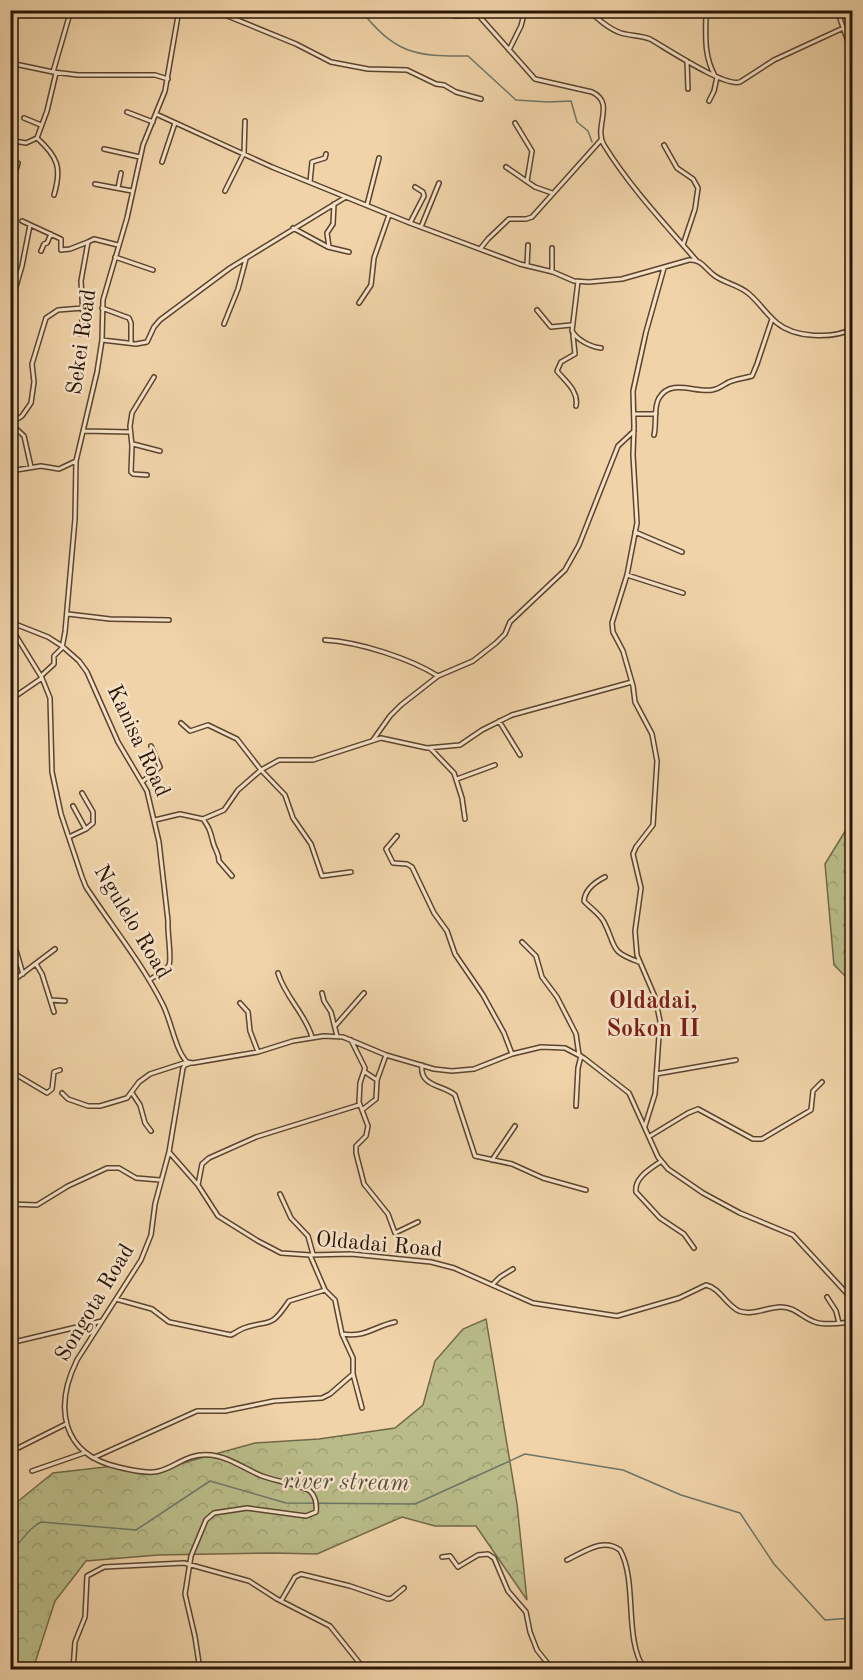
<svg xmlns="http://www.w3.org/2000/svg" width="863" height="1680" font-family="'Old Standard TT',serif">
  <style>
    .forest { fill: url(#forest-crowns); stroke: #716848; stroke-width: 1.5 }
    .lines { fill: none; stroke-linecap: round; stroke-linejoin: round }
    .stream { stroke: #6d7667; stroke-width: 1.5 }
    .minor-casing { stroke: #5b442f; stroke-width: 6 }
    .minor { stroke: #f5e2c7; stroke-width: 3 }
    .labels { text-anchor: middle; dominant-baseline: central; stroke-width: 5; stroke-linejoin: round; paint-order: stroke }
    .street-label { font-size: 22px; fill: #291406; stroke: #f5e2c7 }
    .neighbourhood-label { font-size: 24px; font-weight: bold; fill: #7a1f14; stroke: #f5e2c7 }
    .water-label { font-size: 24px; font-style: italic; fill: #514d3f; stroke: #f5e2c7 }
  </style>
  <defs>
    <pattern id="forest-crowns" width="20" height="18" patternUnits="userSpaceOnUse" patternTransform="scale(1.5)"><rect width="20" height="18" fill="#b9bc89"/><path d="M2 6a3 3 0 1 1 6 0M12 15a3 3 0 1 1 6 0" fill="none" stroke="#9fa175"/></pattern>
  </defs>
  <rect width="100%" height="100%" fill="#f0d3a9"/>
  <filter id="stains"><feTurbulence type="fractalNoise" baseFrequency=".00333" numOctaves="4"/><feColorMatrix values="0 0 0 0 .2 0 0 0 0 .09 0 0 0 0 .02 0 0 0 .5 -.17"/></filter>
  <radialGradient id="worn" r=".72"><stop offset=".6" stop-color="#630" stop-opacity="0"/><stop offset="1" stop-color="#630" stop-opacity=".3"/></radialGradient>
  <path class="forest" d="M852,820v163l-18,-18 -9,-101z
    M486,1319l31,185 10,96 -51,-74h-41l-33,-9 -85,37 -44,-1 -115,2 -72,6 -31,40 -22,68 -22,1v-163l42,-34 61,-7 36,6 105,-29 64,-4 76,-11 28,-23 12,-44 28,-32z"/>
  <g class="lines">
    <path class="stream" d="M361,10c32,43 55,47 107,46l48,44 32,2 23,-1 6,21 11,9 4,11
      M10,1550c14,-8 15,-20 31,-28l95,8 74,-49 76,22 129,1 110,-50 98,16 58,25 59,18 34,51 51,56 27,-2
      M10,1597l4,5v31l-4,9"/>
    <g class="minor-casing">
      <path id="minor" d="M213,10l83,34 35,18 37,7 39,1 29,14 8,1 12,7 25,7
        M442,10l13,6 22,-1 3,2 55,62 57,13c24,11 1,35 12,53 26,42 60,78 92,115
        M588,10c10,9 21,19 33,23 10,3 19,2 29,6 16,9 74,48 90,43l34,-22 78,-36
        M706,10c0,24 -3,44 9,66
        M837,10l15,43
        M509,50l12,-24 4,-16
        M687,61l1,28
        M10,63l43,9 25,3h77l13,4
        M53,72l18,-62
        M709,101l5,-10 3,-14
        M127,112l26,10
        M156,114l116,53 138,56 110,41 33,8 21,9 15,1 33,-3 67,-19c13,-1 16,9 26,16 10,7 23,9 33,17 11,9 18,21 29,30 18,15 55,16 75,6
        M24,118l17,7
        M515,123l17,28 -5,30
        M37,138c21,19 25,30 17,57
        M14,141l12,2 11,-5 10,-27 9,-38
        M664,145l13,23 16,11 5,9 -3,21 -12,36
        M104,149l36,8
        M162,162l13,-39
        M506,167l29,20 17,6
        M10,179l4,-3 4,-13
        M310,182l2,-20 13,-4 1,-4
        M95,184l37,7
        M118,188l3,-15
        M225,191l19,-38 1,-32
        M367,205l12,-47
        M22,221l39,18v11l9,-1 18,-7
        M410,223l14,-27 -1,-4 -8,-5
        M421,227l18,-44
        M293,228l35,19 21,5
        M329,247l-2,-14 6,-9 1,-20
        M552,248v24
        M480,249l8,-10 21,-20h17l6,-2 69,-77
        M41,251l3,-7 3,-1 4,-9
        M115,257l38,13
        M527,266l1,-21
        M578,281l-6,50c5,9 19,16 29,17
        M359,303l12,-18 3,-27 15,-43
        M10,307l12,-41 8,-41
        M102,308l27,10 2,5v20
        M537,310l14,17 20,-2
        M224,324l14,-35 8,-30
        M80,334l3,-20 -2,-33 7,-39 6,-3 24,6
        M573,335l2,19 -14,8 -4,9c8,10 22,20 19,35
        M102,340l34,4 11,-2 7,-15 6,-7 70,-52 116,-71
        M634,414h22
        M10,423l14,13 7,31
        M11,423l11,-7 9,-13 3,-21 -2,-18 14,-46 12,-8 25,-2
        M84,431l46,1
        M654,435c3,-12 -1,-27 5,-37 12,-20 36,-5 53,-8 7,-1 11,-5 17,-8 7,-3 16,-4 23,-6l5,-12 15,-45
        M133,444l27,7
        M10,471l31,-5 18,3 17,-8
        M147,475l-14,-1 -2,-2 1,-26 -2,-20 2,-13 22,-36
        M635,532l47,20
        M627,575l56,18
        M68,614l42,5 59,1
        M10,622l38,15 14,9 17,15 8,11 31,70 29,49 12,51 9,79c-1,10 4,38 1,44 -3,6 -14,11 -20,15
        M10,626l32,52 8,20 2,74 9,42 21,63 4,10c25,38 55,75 76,116 9,16 13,47 25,59
        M325,640c34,2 84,18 113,36
        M41,676l13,-12v-8l8,-8 3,-16 10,-113 1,-58 21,-89 5,-32 1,-40 24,-82 16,-73 22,-54 14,-81
        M10,700l32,-22
        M499,721l21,34
        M181,723l9,8 18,-6 29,14 24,31
        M373,740l17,-24 11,-11 37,-29 35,-15 23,-18 9,-9 5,-12 55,-52 14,-25 39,-99 16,-15
        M430,748l24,25 8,25 3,21
        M261,770l24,25 8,23 18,26 11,32 29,-4
        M457,779l38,-14
        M142,782l18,-15 -9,-21
        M73,806l12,22
        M203,819c7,10 7,12 10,23 2,9 6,10 6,19l13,15
        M155,820l25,-6 23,5 21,-9 14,-20 23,-20 18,-10h34l68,-22 46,10 33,-3 22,-15 30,-15 120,-33
        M397,836l-11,13 7,14 14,1 5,3 22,46 13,18 8,23 28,41 21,38 8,21
        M69,837l17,-8 7,-6v-11l-11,-19
        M605,877c-10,5 -20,12 -21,24 6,7 15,12 20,21 13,25 4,29 35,40
        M13,940l10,34
        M522,942l14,14 6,21 15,20 19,37 3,21
        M36,964l6,10 12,38
        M278,973c7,24 27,40 34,64
        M10,983l45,-34
        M322,993l2,8 7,11 6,24
        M51,1000l14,1
        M240,1003l8,9 2,19 8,21
        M336,1025l28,-32
        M351,1040l14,28 -5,15 -1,19 9,24 -2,10 -10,10v7l8,31 24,30 7,19 23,-11
        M191,1063l-6,2 -2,3 -14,84 -14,52 -4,31 -10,25 -64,100c-23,47 -16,94 41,107 12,3 24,6 36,5 20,-2 31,-20 57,-17 18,2 34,14 51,21 8,3 17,5 26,7 7,2 16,4 22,8 6,6 7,13 6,21l-10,4 -59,-8 -33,5 -8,7 -15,36 -6,38 10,43 5,33
        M422,1065c-3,22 22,20 33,30l20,61 37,8 31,14 43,12
        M10,1071l37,22 5,-4 2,-17 6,-2
        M365,1072l12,8
        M656,1074l80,-14
        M62,1093l6,6 20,7h12l27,-8 12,-16 11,-8 37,-12 6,1 65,-11 35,-11 31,-5 19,1 43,18 48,14 18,2 22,-2 38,-15 29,-7 24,1 19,10 45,35 29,64 10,12 35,24 37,20 53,22 59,64
        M132,1093l8,12 5,18 6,8
        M576,1106l2,-38 3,-12
        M362,1110l14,-11 1,-19 9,-25
        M645,1126l10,-32 5,-73 -5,-24 -18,-42 -2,-24 6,-43 -8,-34 3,-7 17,-22 4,-64 -5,-27 -17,-32 -2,-16 -10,-35 -10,-19 -1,-9 15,-48 10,-52 -4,-68 1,-29 -1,-35 13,-59 18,-64
        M650,1136l38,-23 10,-4 55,30h9l49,-29 2,-19 9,-9
        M169,1152l29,33 20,31 40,25 23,12 29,2 41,-1 80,8 23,6 79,35 84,13 62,-18 27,-13c14,3 20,20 33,26 14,5 28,-4 42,-4 15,0 21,11 34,15 10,4 27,1 37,0
        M492,1160l23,-34
        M660,1162c-10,7 -26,16 -24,30l24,26 24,16 10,14
        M198,1185l4,-21 7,-6 47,-21 103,-32
        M280,1194l11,24 17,18 5,18
        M10,1204l27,1 31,-19 39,-18h12l17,10 24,2
        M310,1255l15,35 10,10 7,34c23,4 33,-8 53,-12
        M492,1285l8,-8 13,-8
        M827,1297l9,14 3,12
        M116,1299l36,10 17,13 62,13c4,-2 8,-5 13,-7 28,-9 26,1 45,-27l36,-11
        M342,1334l11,24v16l9,34
        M10,1343l92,-22
        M10,1452l56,-28
        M93,1458l104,-47h28l49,-10 48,-3 8,-4 23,-20
        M32,1471l52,-18
        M442,1557l8,-1 8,11 20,-12 10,-1 6,4 14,33 18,21 4,20 7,18 16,20
        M567,1560c17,-8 36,-23 53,-10 18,32 3,89 25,120
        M281,1601l14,-24 6,-3 49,12 38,13 4,-1 12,-10
        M73,1670l2,-28 10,-25 2,-41 17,-9 80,-4 65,18 28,18 53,27 35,44"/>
    </g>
    <use href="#minor" class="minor"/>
  </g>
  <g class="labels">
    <g class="street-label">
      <text transform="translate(82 342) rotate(-82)">Sekei Road</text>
      <text transform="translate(138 741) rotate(65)">Kanisa Road</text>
      <text transform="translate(132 922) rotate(59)">Ngulelo Road</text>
      <text transform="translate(379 1245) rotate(5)">Oldadai Road</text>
      <text transform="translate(95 1303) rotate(-59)">Songota Road</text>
    </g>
    <g class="neighbourhood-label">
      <text x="653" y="1002">Oldadai,<tspan x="653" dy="28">Sokon II</tspan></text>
    </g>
    <g class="water-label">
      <text transform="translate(346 1483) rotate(1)">river stream</text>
    </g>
  </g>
  <rect width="863" height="1680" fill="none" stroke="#f0d3a9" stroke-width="36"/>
  <rect x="12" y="12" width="839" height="1656" fill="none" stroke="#291406" stroke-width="3"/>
  <rect x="18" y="18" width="827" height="1644" fill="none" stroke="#291406" stroke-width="1.5"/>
  <rect width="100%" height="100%" filter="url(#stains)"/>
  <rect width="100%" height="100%" fill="url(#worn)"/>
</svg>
